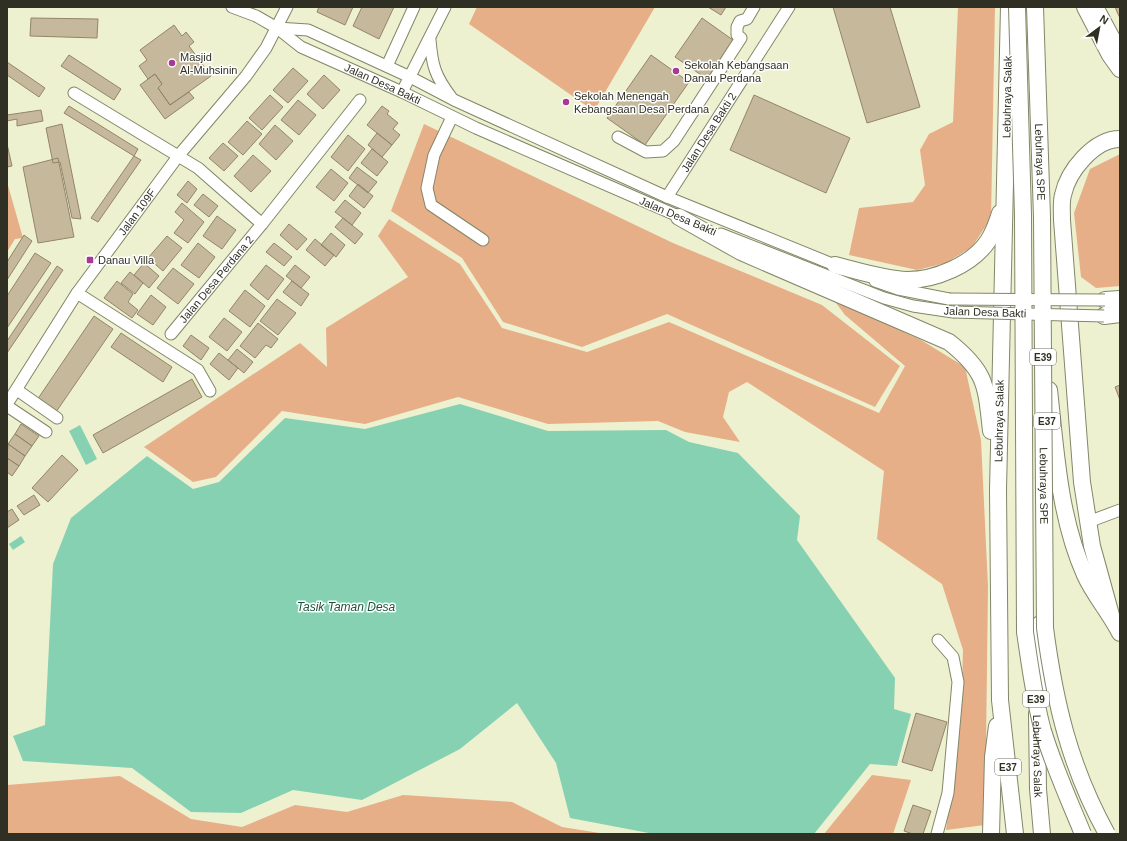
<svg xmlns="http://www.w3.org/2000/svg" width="1127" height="841" font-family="Helvetica,sans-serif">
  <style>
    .green { fill: #e6af88 }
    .water { fill: #86d1b1 }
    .building { fill: #c6b89a; stroke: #938569 }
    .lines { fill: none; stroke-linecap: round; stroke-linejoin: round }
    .minor-casing { stroke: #838668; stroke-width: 13 }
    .highway-casing { stroke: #838668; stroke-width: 18 }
    .minor { stroke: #fff; stroke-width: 11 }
    .highway { stroke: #fff; stroke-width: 16 }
    .minor-bridge-casing { stroke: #838668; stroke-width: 13; stroke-linecap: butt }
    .highway-bridge-casing { stroke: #838668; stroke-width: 18; stroke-linecap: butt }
    .minor-bridge { stroke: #fff; stroke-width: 11 }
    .highway-bridge { stroke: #fff; stroke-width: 16 }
    .poi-dot { fill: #a83894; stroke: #fff; stroke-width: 1.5 }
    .labels { text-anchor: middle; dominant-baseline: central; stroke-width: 3; stroke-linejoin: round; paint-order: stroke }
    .shield { fill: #fff; stroke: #6d6e65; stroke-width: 1 }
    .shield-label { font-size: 10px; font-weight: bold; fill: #2f3023 }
    .poi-label { font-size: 11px; fill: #2f3023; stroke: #fff; text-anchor: start }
    .street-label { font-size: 11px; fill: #2f3023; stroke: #fff }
    .water-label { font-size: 12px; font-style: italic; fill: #1a543f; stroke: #fff }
  </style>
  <rect width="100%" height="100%" fill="#eef1d0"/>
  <path class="green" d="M477,7h178l-61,104 -125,-87z
    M958,7h37l-4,211 -19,29 -26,16 -29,7 -68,-15 10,-47 54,-6 12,-17 -5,-35 9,-16 24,-12z
    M424,124l249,119 149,62 78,61 -25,41 -208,-93 -85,33 -79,-25 -41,-64 -71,-47z
    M1120,154v132l-24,2 -15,-11 -7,-64 16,-44z
    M7,182l16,56 -8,1 -8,13z
    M389,219l71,45 42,64 85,24 82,-30 210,91 26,-47 -60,-51 -12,-16 88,41 44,27 16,73 7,146 -3,239 -39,5 15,-112 2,-68 -21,-66 -65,-45 7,-68 -137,-89 -18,10 -6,25 17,25 -55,-10 -27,-11 -110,3 -90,-27 -93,27 -83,-13 -66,66 -23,5 -49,-35 156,-104 27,24 -1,-39 82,-51 -30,-41z
    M872,775l39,5 -18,54h-69z
    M120,776l71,43 51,8 53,-22 52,7 56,-17 109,7 50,25 44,7h-599v-49z"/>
  <path class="water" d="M460,404l88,27 118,-1 23,12 49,11 62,63 -3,24 98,138 -1,31 17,5 -14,52 -27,-2 -56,70h-160l-84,-16 -14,-55 -39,-60 -57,46 -98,51 -69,-10 -52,23 -50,-1 -59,-44 -109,-7 -10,-25 32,-11 8,-161 18,-46 76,-62 46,33 26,-7 66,-64 80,11z
    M80,425l17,34 -11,6 -17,-34z
    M21,536l4,6 -12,8 -4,-6z"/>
  <path class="building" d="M319,7h34l-8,18 -28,-13z
    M362,7h32l-15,32 -26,-13z
    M708,7h18l-5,8z
    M833,7h57l30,100 -53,16z
    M1115,7h5v11l-2,-4z
    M31,18l67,1 -1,19 -67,-2z
    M702,18l31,22 -26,39 -32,-22z
    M174,25l8,11 4,-4 8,10 -5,4 22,30 -41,29 -12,-17 4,-4 -7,-10 -7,5 -9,-13 8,-6 -7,-10z
    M69,55l52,34 -7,11 -53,-34z
    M651,55l38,27 -44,63 -38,-27z
    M7,62l38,26 -6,9 -32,-22z
    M293,68l15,13 -20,22 -15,-13z
    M155,74l7,10 -4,4 12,17 19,-13 5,6 -29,21 -25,-34z
    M324,75l16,15 -17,19 -16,-15z
    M270,95l13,12 -21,23 -13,-12z
    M754,95l96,43 -24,55 -96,-43z
    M298,100l18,15 -17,20 -18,-15z
    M69,106l69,43 -4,7 -70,-43z
    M382,106l7,5 -2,3 11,9 -5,6 7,6 -8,10 -25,-20z
    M41,110l2,11 -26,5v-7l-10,2v-6z
    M247,121l15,13 -19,21 -15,-13z
    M62,124l19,95 -9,-1 -12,-56 -7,1 -7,-35z
    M275,125l18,16 -17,19 -17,-16z
    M377,133l15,12 -10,12 -14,-12z
    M348,135l17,14 -17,22 -17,-14z
    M223,143l15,13 -14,15 -15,-13z
    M7,144l5,22 -5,1z
    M372,149l16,13 -11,14 -16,-13z
    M253,155l18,16 -20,21 -17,-16z
    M134,156l7,4 -43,62 -7,-4z
    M58,158l16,79 -36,6 -15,-76z
    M357,167l20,15 -9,11 -19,-15z
    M331,169l17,14 -14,18 -18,-14z
    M188,181l9,8 -10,14 -10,-8z
    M358,184l15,12 -9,12 -15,-12z
    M203,194l15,12 -9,11 -15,-12z
    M345,200l16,13 -9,12 -17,-13z
    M182,203l22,19 -16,21 -14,-10 10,-13 -9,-8z
    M217,216l19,14 -14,19 -19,-13z
    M343,218l20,16 -8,10 -20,-17z
    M289,224l18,15 -10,11 -17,-15z
    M331,233l14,12 -9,12 -15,-12z
    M24,235l8,6 -25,39v-18z
    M167,236l15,12 -19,23 -15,-13z
    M315,239l19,16 -9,11 -19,-16z
    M198,243l17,14 -16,21 -18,-13z
    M274,243l18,14 -8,9 -18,-14z
    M35,253l16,10 -44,65v-32z
    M144,263l15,13 -10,12 -15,-13z
    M266,265l18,14 -16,21 -18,-15z
    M295,265l15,12 -9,11 -15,-12z
    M57,266l6,4 -56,83v-12z
    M173,268l21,16 -16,20 -21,-16z
    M130,272l13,11 -8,11 -14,-11z
    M117,281l16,13 -5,8 10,8 -6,8 -28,-20z
    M292,281l17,13 -8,12 -18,-14z
    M245,290l20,16 -15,21 -21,-16z
    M151,295l15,12 -13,18 -16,-11z
    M277,299l19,14 -18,22 -18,-14z
    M94,316l19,13 -57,83 -19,-12z
    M224,318l18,14 -15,19 -18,-14z
    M258,323l20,16 -7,9 -5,-3 -11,13 -15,-12z
    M121,333l51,34 -9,15 -52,-35z
    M191,335l18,13 -8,12 -18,-14z
    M237,349l16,13 -9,11 -16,-13z
    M219,353l19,15 -9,12 -19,-16z
    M192,379l10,18 -99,56 -10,-18z
    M1120,385v15l-5,-13z
    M21,424l18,12 -7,10 -17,-12z
    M15,434l17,12 -7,10 -17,-12z
    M8,444l17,12 -6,10 -12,-8z
    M62,455l16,15 -30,32 -16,-14z
    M7,458l12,8 -7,10 -5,-4z
    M34,495l6,10 -16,10 -7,-9z
    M12,509l7,11 -12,8v-16z
    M916,713l31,9 -15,49 -30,-9z
    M913,805l18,6 -8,23h-10l-9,-3z"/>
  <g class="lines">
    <g class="minor-casing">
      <g id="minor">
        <path id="s1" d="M232,7l24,9 21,12 24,19 101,45 74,36 209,91"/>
        <path d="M1098,7l22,41"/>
        <path d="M277,28l31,2 102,47 44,23 213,97 175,71"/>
        <path d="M430,40c2,25 5,36 21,57"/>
        <path d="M387,66l27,-59"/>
        <path d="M402,92l43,-85"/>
        <path d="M74,93l124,75 64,56"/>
        <path d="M452,117l-18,38 -7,33 4,17 52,35"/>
        <path d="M618,137l28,15 17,-1 11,-10 67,-103 -4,-3v-8l3,-6 7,-2 7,-12"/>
        <path id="s2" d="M667,197l122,-190"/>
        <path d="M721,234l163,64 29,8 40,6"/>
        <path d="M875,281l23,8 51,10"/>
        <path d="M77,293l121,77 12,21"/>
        <path id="s3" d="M171,334l91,-110 98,-124"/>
        <path d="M17,390l40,28"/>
        <path id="s4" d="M7,404l70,-111 102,-138 67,-79 20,-28 21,-41"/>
        <path d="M7,406l39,26"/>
        <path d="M1088,522l32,-12"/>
        <path d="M937,834l11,-41 10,-111 -5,-25 -15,-17"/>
      </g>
    </g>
    <g class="highway-casing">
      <g id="highway">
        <path d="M1009,7l-11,483 2,210 15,134"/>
        <path d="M1085,7l25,48 10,14"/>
        <path d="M679,217l62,35 208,90c38,30 37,44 42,89"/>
        <path d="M835,265c24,6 48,14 72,15 28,0 65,-15 81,-39 5,-8 9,-18 12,-28"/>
        <path d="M1105,300l15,-1"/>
        <path d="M1104,316l16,-2"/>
        <path d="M1049,390c7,62 10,127 36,185 9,20 25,38 35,58"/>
        <path d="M1111,615l-19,-69 -10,-64 -20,-262c0,-8 -1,-18 1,-25 5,-24 31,-56 57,-56"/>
        <path d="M1038,691l2,-67"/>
        <path id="s5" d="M1037,714l1,75 4,45"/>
        <path d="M991,834l2,-77 4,-31"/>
      </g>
    </g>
    <use href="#minor" class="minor"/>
    <use href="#highway" class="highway"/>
    <g class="minor-bridge-casing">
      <path id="minor-bridge" d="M949,299l156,1
        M953,312l151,4"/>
    </g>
    <g class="highway-bridge-casing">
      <g id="highway-bridge">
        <path d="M1017,7l6,208 2,417c5,33 9,67 18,99 11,36 26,69 40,103"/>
        <path id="s6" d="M1035,7l7,210 3,411c10,76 25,139 62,206"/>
      </g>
    </g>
    <use href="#minor-bridge" class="minor-bridge"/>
    <use href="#highway-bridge" class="highway-bridge"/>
  </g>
  <g class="poi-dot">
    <circle cx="172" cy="63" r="4"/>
    <circle cx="676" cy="71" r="4"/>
    <circle cx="566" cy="102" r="4"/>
    <rect x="86" y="256" width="8" height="8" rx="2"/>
  </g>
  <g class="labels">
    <g class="shield">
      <rect x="1030" y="349" width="26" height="16" rx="3"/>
      <rect x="1034" y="413" width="26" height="16" rx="3"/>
      <rect x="1023" y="691" width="26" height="16" rx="3"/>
      <rect x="995" y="759" width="26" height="16" rx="3"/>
    </g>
    <g class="shield-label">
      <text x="1043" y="357">E39</text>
      <text x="1047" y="421">E37</text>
      <text x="1036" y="699">E39</text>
      <text x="1008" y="767">E37</text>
    </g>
    <g class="poi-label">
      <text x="180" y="57">Masjid<tspan x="180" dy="13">Al-Muhsinin</tspan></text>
      <text x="684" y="65">Sekolah Kebangsaan<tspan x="684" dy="13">Danau Perdana</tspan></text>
      <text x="574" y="96">Sekolah Menengah<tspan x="574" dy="13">Kebangsaan Desa Perdana</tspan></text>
      <text x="98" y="260">Danau Villa</text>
    </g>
    <g class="street-label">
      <text stroke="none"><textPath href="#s1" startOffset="170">Jalan Desa Bakti</textPath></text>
      <text transform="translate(1007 97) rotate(-89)">Lebuhraya Salak</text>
      <text stroke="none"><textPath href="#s2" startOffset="77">Jalan Desa Bakti 2</textPath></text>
      <text stroke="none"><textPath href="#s6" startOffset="155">Lebuhraya SPE</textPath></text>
      <text stroke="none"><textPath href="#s4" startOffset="232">Jalan 109F</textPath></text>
      <text transform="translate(678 216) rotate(23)">Jalan Desa Bakti</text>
      <text stroke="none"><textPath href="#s3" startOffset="71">Jalan Desa Perdana 2</textPath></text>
      <text transform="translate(985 312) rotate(2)">Jalan Desa Bakti</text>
      <text transform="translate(999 421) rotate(-89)">Lebuhraya Salak</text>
      <text stroke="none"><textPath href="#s6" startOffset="479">Lebuhraya SPE</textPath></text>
      <text stroke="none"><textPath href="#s5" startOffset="42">Lebuhraya Salak</textPath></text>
    </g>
    <g class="water-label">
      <text x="346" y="607">Tasik Taman Desa</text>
    </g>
  </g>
  <rect width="1127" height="841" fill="none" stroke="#2f3023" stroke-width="16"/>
  <g transform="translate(1099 28) rotate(32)" stroke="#ffffff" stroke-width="3" paint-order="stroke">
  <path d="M0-3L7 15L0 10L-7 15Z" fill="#2f3023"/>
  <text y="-6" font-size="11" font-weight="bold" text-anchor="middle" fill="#2f3023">N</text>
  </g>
</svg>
